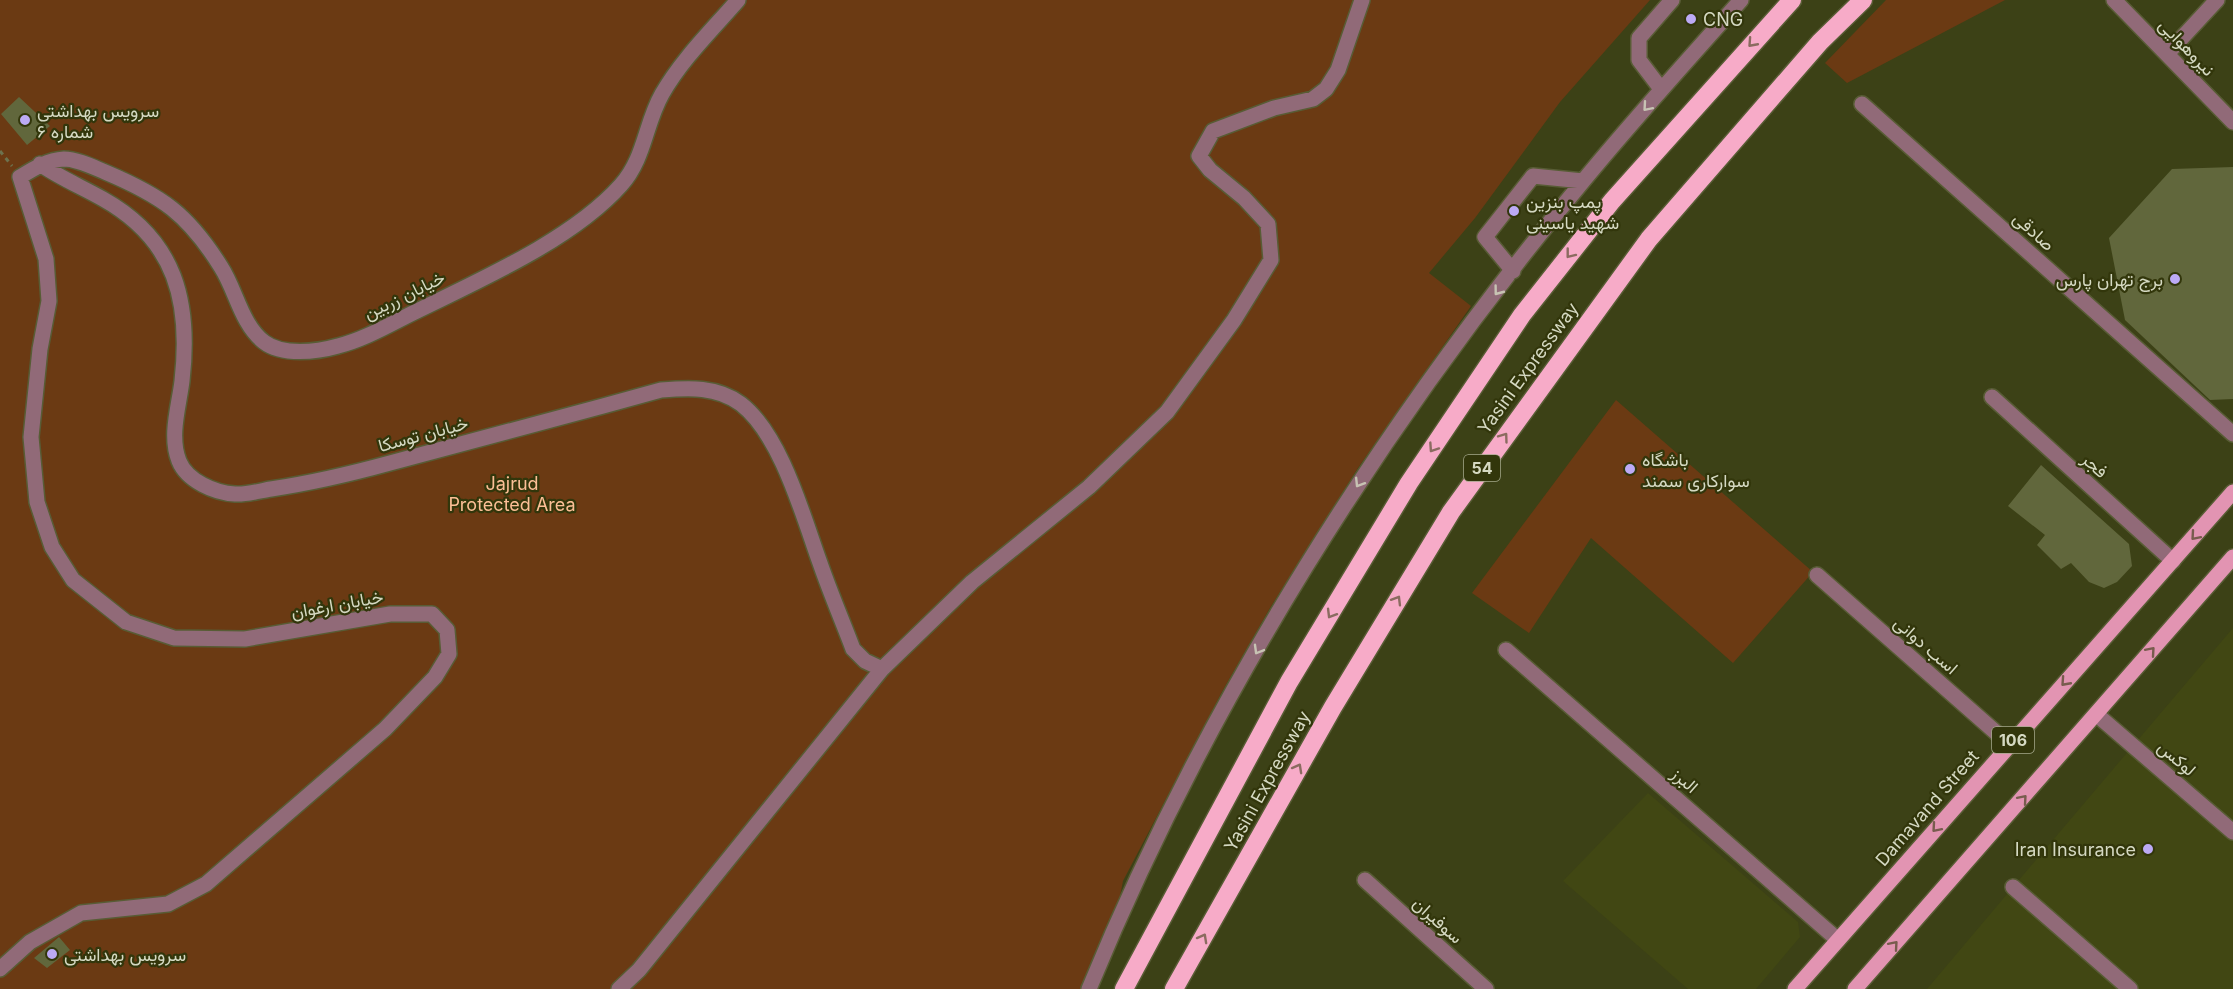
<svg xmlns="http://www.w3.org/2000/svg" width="2233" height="989" font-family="Inter,Vazirmatn,sans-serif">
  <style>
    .built { fill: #414713 }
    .green { fill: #6b3a13 }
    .building { fill: #61673c }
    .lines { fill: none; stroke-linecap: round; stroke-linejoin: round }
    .minor-casing { stroke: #585c35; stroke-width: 18 }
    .major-casing { stroke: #585c35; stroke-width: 18 }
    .highway-casing { stroke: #585c35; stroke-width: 21 }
    .path { stroke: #6d724e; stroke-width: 3; stroke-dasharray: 4.5 4.5; stroke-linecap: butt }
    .minor { stroke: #916a78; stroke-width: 15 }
    .major { stroke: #e294b2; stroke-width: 15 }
    .highway { stroke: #f7abc8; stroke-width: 18 }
    .oneway { stroke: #8b6b60 }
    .oneway2 { stroke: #c7c3b3 }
    .oneway3 { stroke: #785c4e }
    .poi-dot { fill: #bcaaf5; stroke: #32360b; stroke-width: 2 }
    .labels { text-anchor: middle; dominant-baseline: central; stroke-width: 4.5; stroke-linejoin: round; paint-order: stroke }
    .shield { fill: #32360b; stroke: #a4a88b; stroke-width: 1.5 }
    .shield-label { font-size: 16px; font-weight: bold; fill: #d5d9c2 }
    .poi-label { font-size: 18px; fill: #d5d9c2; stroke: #32360b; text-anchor: start }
    .street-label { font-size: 18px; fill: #d5d9c2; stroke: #32360b }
    .park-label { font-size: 18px; fill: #fcbf96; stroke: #32360b }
  </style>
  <rect width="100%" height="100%" fill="#3c4116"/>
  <path class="built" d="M2233,628v361h-306l86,-102z
    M1648,793l150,129 2,15 -44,52h-68l-125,-108z"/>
  <path class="green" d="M0,0h1650l-90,102 -85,116 -46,55 42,33 -113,162 -88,140 -47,82 -100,191 -6,31 -35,77h-1082z
    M1886,0h119l-158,83 -22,-20z
    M1616,400l197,172 -80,91 -142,-125 -62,95 -57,-40z"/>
  <path class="building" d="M19,97l31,29 -23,19 -26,-31z
    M2233,167v232l-23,1 -85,-80 -16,-82 63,-69z
    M2041,465l88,79 3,22 -15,16 -13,6 -15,-6 -18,-19 -10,6 -24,-24 8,-10 -37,-29z
    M59,937l11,13 -23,18 -13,-10z"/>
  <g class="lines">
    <g class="minor-casing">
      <path id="minor" d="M2114,0l119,122
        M2167,54l50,-54
        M1661,89l-22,-29v-22l33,-38
        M1862,104l371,330
        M40,164c20,14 42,23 63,35 73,41 88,103 79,182 -3,25 -13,55 -3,80 8,20 36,32 56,33 11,1 24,-3 36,-5 40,-6 79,-15 119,-26 91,-24 181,-48 271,-73 28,-2 56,-4 80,14 40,31 62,112 79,159 10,29 22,57 33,86l12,12 17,8
        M1513,271l-28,-34 48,-61 50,5
        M1992,397l181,164
        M1817,575l192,169
        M1506,650l332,290
        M2096,714l137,118
        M1365,880l121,109
        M2013,887l117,102
        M0,969l30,-27 51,-29 87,-9 38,-20 179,-155 50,-52 14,-23 -2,-24 -15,-16h-42l-145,25 -71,-1 -48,-16 -53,-42 -21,-33 -15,-45 -6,-65 9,-88 9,-48 -3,-42 -26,-82c13,-8 27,-17 44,-18 13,0 29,8 41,13 57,24 83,42 116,95 15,23 20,57 43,75 18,14 53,10 74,4 28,-7 54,-23 79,-35 65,-32 156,-72 204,-126 24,-27 24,-61 41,-91 20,-35 50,-64 76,-94
        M619,989l20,-19 243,-301 90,-87 117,-95 78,-75 67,-92 37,-60 -3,-36 -24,-26 -34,-28 -11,-14 14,-25 61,-23 39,-9 13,-10 12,-19 24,-70
        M1089,989c119,-290 295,-568 495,-809 50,-61 104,-120 157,-180"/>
    </g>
    <g class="major-casing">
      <path id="major" d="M1795,989l438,-497
        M1855,989l378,-432"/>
    </g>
    <g class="highway-casing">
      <path id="highway" d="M1124,989l165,-307 120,-199 113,-168 90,-114 180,-201
        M1174,989l159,-282 118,-195 198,-273 171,-197 43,-42"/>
    </g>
    <path class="path" d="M0,151l12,15"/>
    <use href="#minor" class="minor"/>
    <use href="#major" class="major"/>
    <use href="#highway" class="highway"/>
  </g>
  <defs><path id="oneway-chevron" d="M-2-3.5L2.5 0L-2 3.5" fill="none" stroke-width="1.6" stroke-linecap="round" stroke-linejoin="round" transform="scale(1.5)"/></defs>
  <g class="oneway">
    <use href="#oneway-chevron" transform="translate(1752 43) rotate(132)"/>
    <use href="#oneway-chevron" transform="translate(1570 254) rotate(128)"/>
    <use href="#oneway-chevron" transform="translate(1504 437) rotate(-54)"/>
    <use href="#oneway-chevron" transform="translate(1433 448) rotate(124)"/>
    <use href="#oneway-chevron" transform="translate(1397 600) rotate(-59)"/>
    <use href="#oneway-chevron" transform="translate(1331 614) rotate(121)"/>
    <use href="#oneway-chevron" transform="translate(1298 768) rotate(-61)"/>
    <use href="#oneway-chevron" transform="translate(1203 938) rotate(-61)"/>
  </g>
  <g class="oneway2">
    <use href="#oneway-chevron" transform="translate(1647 107) rotate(131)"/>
    <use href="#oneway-chevron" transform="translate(1498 291) rotate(127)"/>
    <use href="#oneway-chevron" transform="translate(1359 483) rotate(122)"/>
    <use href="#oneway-chevron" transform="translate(1258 650) rotate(120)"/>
  </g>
  <g class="oneway3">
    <use href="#oneway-chevron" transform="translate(2195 536) rotate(131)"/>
    <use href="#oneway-chevron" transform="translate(2151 651) rotate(-49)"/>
    <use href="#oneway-chevron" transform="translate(2065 682) rotate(132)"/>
    <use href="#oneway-chevron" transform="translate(2023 799) rotate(-49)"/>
    <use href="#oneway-chevron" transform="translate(1936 828) rotate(131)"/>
    <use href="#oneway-chevron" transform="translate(1894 945) rotate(-49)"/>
  </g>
  <g class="poi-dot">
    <circle cx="1691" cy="19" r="6"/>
    <circle cx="25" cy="120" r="6"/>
    <circle cx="1514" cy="211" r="6"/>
    <circle cx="2175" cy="279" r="6"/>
    <circle cx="1630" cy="469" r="6"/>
    <circle cx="2148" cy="849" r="6"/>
    <circle cx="52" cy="954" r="6"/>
  </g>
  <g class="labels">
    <g class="shield">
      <rect x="1464" y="455" width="36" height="26" rx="4.5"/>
      <rect x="1992" y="727" width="42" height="26" rx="4.5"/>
    </g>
    <g class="shield-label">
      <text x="1482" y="468">54</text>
      <text x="2013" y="740">106</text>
    </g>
    <g class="poi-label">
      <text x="1703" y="19">CNG</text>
      <text x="37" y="110">سرویس بهداشتی<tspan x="37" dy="21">شماره ۶</tspan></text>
      <text x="1526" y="201">پمپ بنزین<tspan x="1526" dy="21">شهید یاسینی</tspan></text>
      <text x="2163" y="279" text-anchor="end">برج تهران پارس</text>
      <text x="1642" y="459">باشگاه<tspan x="1642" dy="21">سوارکاری سمند</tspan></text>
      <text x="2136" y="849" text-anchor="end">Iran Insurance</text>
      <text x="64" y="954">سرویس بهداشتی</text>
    </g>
    <g class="street-label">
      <text transform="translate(2187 47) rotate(46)">نیروهوایی</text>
      <text transform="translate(2034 231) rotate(42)">صادقی</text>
      <text transform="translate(404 295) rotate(-26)">خیابان زربین</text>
      <text transform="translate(1528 368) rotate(-54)">Yasini Expressway</text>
      <text transform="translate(423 434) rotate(-15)">خیابان توسکا</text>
      <text transform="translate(2095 465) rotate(42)">فجر</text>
      <text transform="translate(337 604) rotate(-10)">خیابان ارغوان</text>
      <text transform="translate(1926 645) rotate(41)">اسب دوانی</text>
      <text transform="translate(2177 758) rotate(41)">لوکس</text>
      <text transform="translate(1685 780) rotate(41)">البرز</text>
      <text transform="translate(1267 781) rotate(-61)">Yasini Expressway</text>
      <text transform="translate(1927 808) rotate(-49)">Damavand Street</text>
      <text transform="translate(1438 920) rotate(42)">سوفیران</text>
    </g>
    <g class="park-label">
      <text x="512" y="483">Jajrud<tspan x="512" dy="21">Protected Area</tspan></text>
    </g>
  </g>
</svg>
